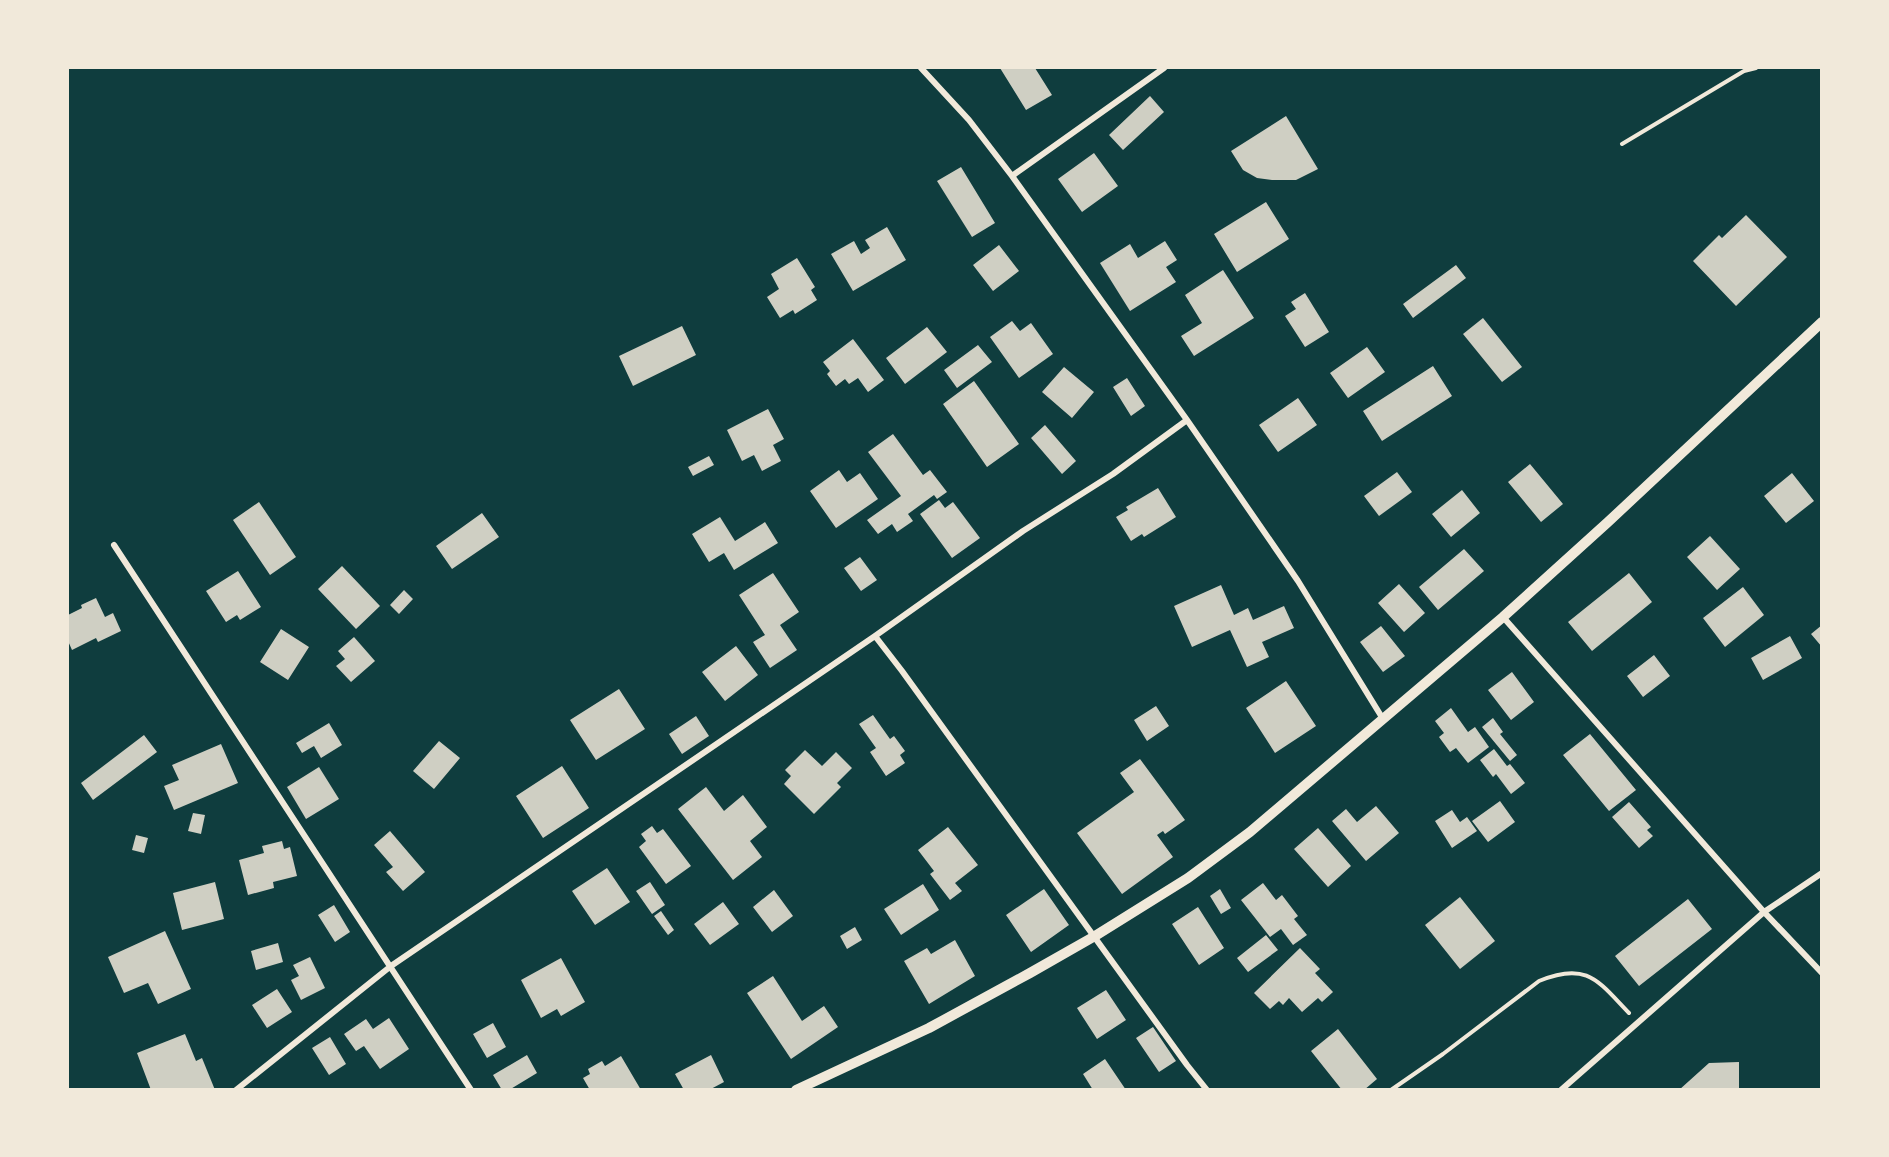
<svg xmlns="http://www.w3.org/2000/svg" width="1889" height="1157" font-family="'Archivo Narrow',sans-serif">
  <style>
    .building { fill: #cfcfc3 }
    .lines { fill: none; stroke-linecap: round; stroke-linejoin: round }
    .path { stroke: #f1e9da; stroke-width: 4 }
    .minor { stroke: #f1e9da; stroke-width: 6 }
    .tertiary { stroke: #f1e9da; stroke-width: 10 }
  </style>
  <rect width="100%" height="100%" fill="#0f3d3e"/>
  <path class="building" d="M1000,68h35l17,27 -26,15z
    M1150,96l14,16 -41,38 -14,-15z
    M1286,116l32,53 -22,11h-24l-15,-2 -14,-8 -12,-19z
    M1094,153l24,33 -36,26 -24,-33z
    M961,167l34,56 -23,14 -35,-56z
    M1266,202l23,37 -52,33 -23,-38z
    M1746,215l41,42 -51,49 -43,-45 26,-26 3,3z
    M887,227l19,33 -53,31 -22,-37 23,-13 7,13 9,-6 -5,-8z
    M1165,241l12,19 -11,7 10,15 -46,29 -30,-48 30,-19 8,14z
    M999,245l20,26 -26,20 -20,-26z
    M797,258l18,29 -4,3 6,10 -22,14 -2,-4 -13,8 -13,-21 12,-8 -8,-15z
    M1456,265l10,13 -53,40 -10,-14z
    M1223,270l31,48 -60,38 -13,-20 21,-13 -17,-28z
    M1305,293l24,39 -24,15 -20,-31 11,-7 -5,-7z
    M1483,318l39,49 -20,15 -39,-48z
    M1012,321l8,10 11,-8 22,31 -34,24 -29,-41z
    M682,326l14,29 -63,31 -14,-30z
    M927,327l20,25 -42,32 -19,-26z
    M853,339l31,41 -16,12 -10,-14 -9,6 -4,-5 -9,7 -9,-12 3,-3 -7,-9z
    M978,345l14,17 -35,26 -13,-18z
    M1367,347l18,25 -37,26 -18,-25z
    M1433,366l19,30 -70,45 -19,-30z
    M1064,367l30,25 -22,26 -30,-26z
    M1127,378l18,28 -14,10 -18,-29z
    M974,381l45,63 -32,23 -44,-63z
    M1298,398l19,27 -39,27 -19,-27z
    M768,409l16,30 -11,6 8,16 -19,10 -8,-16 -12,6 -15,-31z
    M1045,425l31,36 -14,13 -31,-36z
    M893,434l30,41 7,-5 17,22 -10,7 -3,-4 -26,19 5,7 -16,11 -5,-8 -14,10 -11,-14 34,-24 -33,-44z
    M709,456l5,9 -21,11 -5,-9z
    M1530,464l33,40 -22,18 -33,-40z
    M839,470l8,12 13,-9 18,26 -42,29 -26,-37z
    M1397,472l15,20 -33,24 -15,-20z
    M1792,473l22,28 -28,22 -22,-27z
    M1158,488l18,29 -32,20 -2,-3 -11,7 -15,-24 12,-7 -2,-3z
    M1462,490l18,23 -29,24 -19,-23z
    M939,500l6,8 8,-6 27,36 -28,20 -32,-44z
    M259,502l37,55 -26,18 -37,-55z
    M482,513l17,24 -47,32 -16,-23z
    M720,517l15,24 30,-19 13,21 -44,27 -10,-17 -15,9 -17,-28z
    M1710,536l30,33 -23,21 -30,-33z
    M1464,549l20,22 -46,39 -19,-23z
    M860,557l17,23 -16,11 -17,-23z
    M342,566l38,40 -24,23 -38,-40z
    M238,571l23,36 -21,13 -3,-5 -11,7 -20,-31z
    M773,573l26,39 -19,13 17,25 -27,18 -17,-26 12,-7 -26,-40z
    M1629,573l23,29 -60,49 -24,-29z
    M1399,584l26,29 -21,19 -26,-29z
    M1221,585l13,30 14,-7 5,12 31,-14 10,22 -32,14 7,15 -22,10 -17,-37 -38,17 -18,-41z
    M1743,587l21,28 -39,32 -22,-29z
    M404,590l9,9 -14,15 -9,-9z
    M96,598l9,19 8,-4 8,18 -23,11 -2,-4 -24,12 -4,-9v-26l14,-7 -1,-3z
    M1822,625v22l-11,-13z
    M1381,626l24,30 -22,16 -23,-30z
    M281,629l28,18 -21,33 -28,-18z
    M1790,636l12,22 -39,22 -12,-22z
    M354,637l21,24 -24,21 -15,-16 9,-7 -7,-8z
    M736,646l22,29 -33,26 -23,-29z
    M1654,655l16,21 -27,21 -16,-21z
    M1512,672l22,30 -23,18 -23,-30z
    M1286,681l30,45 -41,27 -29,-45z
    M619,689l26,40 -49,31 -26,-40z
    M1156,706l13,20 -22,15 -13,-21z
    M1451,708l17,24 7,-5 14,20 -21,16 -12,-15 -6,4 -11,-15 5,-4 -9,-12z
    M873,715l17,24 4,-3 11,15 -5,4 5,8 -19,13 -16,-24 6,-4 -17,-24z
    M696,716l13,20 -27,18 -13,-20z
    M1493,718l10,14 -3,2 17,21 -7,6 -28,-34z
    M329,723l13,22 -21,13 -7,-12 -12,7 -6,-10z
    M1590,734l46,56 -27,21 -46,-56z
    M144,735l13,17 -64,48 -12,-17z
    M439,741l21,17 -26,31 -21,-18z
    M221,744l17,39 -64,27 -10,-24 15,-6 -7,-15z
    M1494,749l13,17 3,-2 15,19 -14,11 -15,-20 -3,3 -13,-17z
    M805,750l17,16 14,-14 16,16 -15,15 4,4 -27,27 -30,-30 7,-8 -6,-6z
    M1140,759l45,61 -20,14 -2,-3 -6,4 16,22 -51,37 -45,-61 57,-41 -14,-19z
    M562,766l27,42 -46,30 -27,-42z
    M319,767l20,32 -33,20 -19,-32z
    M706,787l18,24 19,-16 24,32 -17,14 12,16 -29,23 -55,-71z
    M1500,801l15,21 -27,20 -16,-21z
    M1629,802l22,25 -4,3 6,6 -14,12 -27,-31z
    M1376,806l23,27 -33,28 -34,-40 14,-12 11,13z
    M1452,810l8,12 7,-5 10,14 -25,17 -17,-27z
    M193,813l12,2 -4,19 -13,-3z
    M652,826l5,7 6,-4 28,37 -25,18 -27,-37 7,-6 -5,-7z
    M948,827l30,38 -23,18 7,8 -12,9 -20,-26 4,-3 -16,-21z
    M1318,828l33,38 -23,21 -34,-38z
    M390,831l35,41 -22,19 -17,-19 7,-5 -19,-22z
    M136,835l12,3 -4,15 -12,-3z
    M282,841l2,8 6,-2 7,29 -24,6 1,6 -26,7 -9,-35 25,-7 -2,-7z
    M607,868l23,34 -35,23 -23,-34z
    M215,882l9,37 -42,11 -9,-37z
    M650,882l15,23 -13,9 -16,-23z
    M1263,883l13,17 6,-5 16,21 -4,3 13,16 -14,10 -12,-16 -11,8 -29,-37z
    M923,884l16,26 -38,25 -17,-26z
    M1044,889l25,36 -38,27 -25,-37z
    M1220,889l11,19 -10,6 -11,-18z
    M774,890l19,26 -21,16 -19,-25z
    M1460,897l35,44 -35,28 -35,-44z
    M1688,899l24,30 -73,57 -24,-30z
    M723,902l16,22 -29,21 -16,-21z
    M334,905l16,27 -15,10 -17,-27z
    M1198,907l26,41 -25,17 -27,-41z
    M661,911l13,19 -6,5 -14,-19z
    M855,927l7,13 -15,9 -7,-13z
    M165,931l26,58 -33,15 -10,-21 -24,10 -16,-36z
    M1266,935l12,15 -30,22 -11,-14z
    M955,940l20,36 -46,28 -25,-43 23,-13 4,6z
    M278,943l5,19 -27,8 -5,-19z
    M1300,948l20,21 -5,4 18,19 -11,10 -4,-4 -16,14 -13,-14 -6,7 -4,-4 -9,8 -16,-16z
    M310,957l15,31 -24,12 -10,-20 8,-4 -6,-11z
    M561,958l24,44 -24,14 -4,-7 -16,9 -20,-38z
    M773,976l29,45 22,-15 14,21 -47,32 -44,-66z
    M277,989l15,23 -25,16 -15,-23z
    M1106,990l20,30 -29,19 -20,-31z
    M389,1018l20,31 -29,20 -16,-23 -8,5 -12,-17 22,-15 7,10z
    M493,1023l13,24 -19,11 -14,-24z
    M1153,1027l23,34 -17,11 -23,-34z
    M1338,1029l39,50 -13,11h-22l-31,-39z
    M185,1034l11,27 6,-3 13,32h-64l-14,-37z
    M330,1037l16,27 -17,11 -17,-27z
    M527,1055l10,18 -28,17h-7l-9,-15z
    M711,1055l13,27 -15,8h-25l-9,-16z
    M621,1056l20,34h-51l-7,-12 7,-4 -2,-5 14,-8 3,5z
    M1105,1059l21,31h-33l-10,-16z
    M1739,1062v28h-60l30,-27z"/>
  <g class="lines">
    <path class="path" d="M1622,144l122,-73 12,-3
      M1391,1090l52,-36 96,-73c48,-20 59,0 90,32"/>
    <path class="minor" d="M921,68l48,52 43,56 175,244 111,161 85,138
      M1012,176l152,-108
      M114,545l357,545
      M1503,617l261,295 58,61
      M875,636l27,35 285,394 20,25
      M236,1090l155,-124 484,-330 148,-105 90,-57 74,-54
      M1561,1090l203,-178 58,-39"/>
    <path class="tertiary" d="M796,1090l133,-62 101,-55 65,-37 93,-58 62,-46 253,-215 105,-95 214,-200"/>
  </g>
  <rect width="1889" height="1157" fill="none" stroke="#f1e9da" stroke-width="138"/>
</svg>
